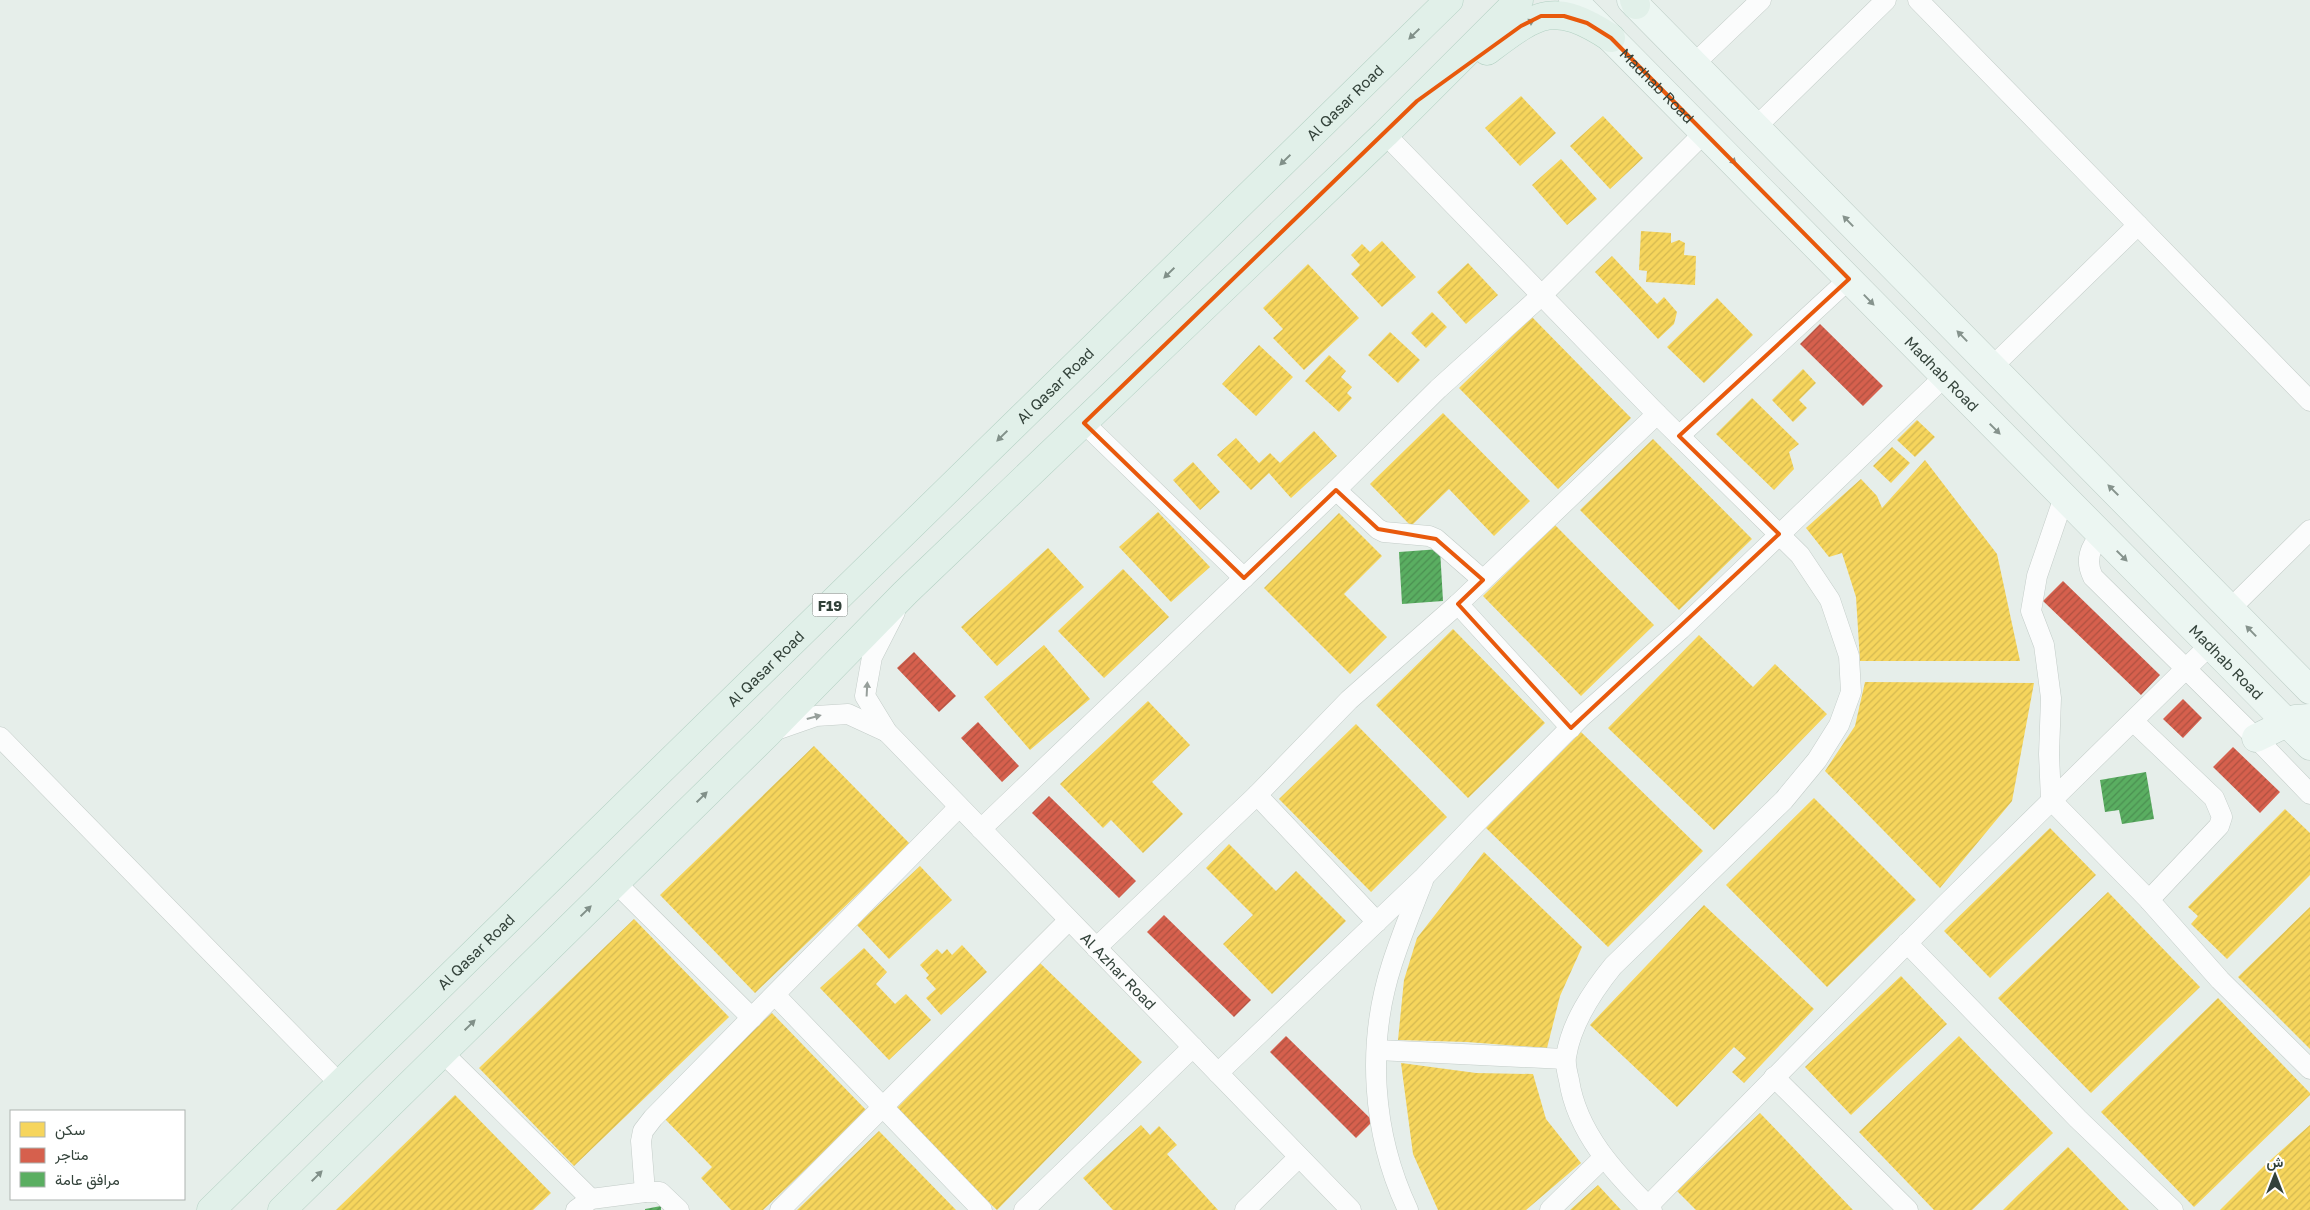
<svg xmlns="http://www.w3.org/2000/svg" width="2310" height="1210" font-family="'Golos Text',Vazirmatn,sans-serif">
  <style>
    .homes { fill: url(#homes-hatch) }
    .shops { fill: url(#shops-hatch) }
    .public { fill: url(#public-hatch) }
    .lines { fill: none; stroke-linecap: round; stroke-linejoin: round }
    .street-casing { stroke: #c3ccc8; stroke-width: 21 }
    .secondary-casing { stroke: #bdcdc6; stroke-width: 29 }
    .primary-casing { stroke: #b3d0c3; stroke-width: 29 }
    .street { stroke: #fbfcfc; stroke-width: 20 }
    .secondary { stroke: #ecf6f2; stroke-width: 28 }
    .primary { stroke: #e1f0e9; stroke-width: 28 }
    .oneway { fill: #819089 }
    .oneway2 { fill: #86938d }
    .oneway3 { fill: #979f9b }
    .marked { fill: none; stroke: #e8590c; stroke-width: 4; stroke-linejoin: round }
    .labels { text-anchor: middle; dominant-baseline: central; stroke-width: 5; stroke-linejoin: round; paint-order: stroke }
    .shield { fill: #fff; stroke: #707b75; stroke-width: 1 }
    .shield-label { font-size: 14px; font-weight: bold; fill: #33423a }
    .street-label { font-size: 15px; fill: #33423a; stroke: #fff }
  </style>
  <defs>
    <pattern id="homes-hatch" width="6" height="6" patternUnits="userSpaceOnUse" patternTransform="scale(1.25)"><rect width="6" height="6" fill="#f6d55c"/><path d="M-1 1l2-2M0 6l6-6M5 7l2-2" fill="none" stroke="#d3b851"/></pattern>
    <pattern id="shops-hatch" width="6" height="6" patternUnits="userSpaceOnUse" patternTransform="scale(1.25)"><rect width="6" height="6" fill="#d6604d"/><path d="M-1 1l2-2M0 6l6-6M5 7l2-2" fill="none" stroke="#ae5141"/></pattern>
    <pattern id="public-hatch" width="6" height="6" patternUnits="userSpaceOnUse" patternTransform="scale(1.25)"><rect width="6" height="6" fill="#5aae61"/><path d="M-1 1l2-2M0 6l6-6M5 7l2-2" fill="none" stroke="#4b8f51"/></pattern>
  </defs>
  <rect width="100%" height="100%" fill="#e6eeea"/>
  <path class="homes" d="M1521,96l35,37 -36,33 -35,-38z
    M1603,116l40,42 -33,31 -40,-43z
    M1561,159l36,40 -30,26 -35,-40z
    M1641,231l30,2v10l8,-3 6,3 -1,12 12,1 -1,29 -49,-3 1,-11 -8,-1z
    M1382,241l34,36 -34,30 -31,-33 9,-9 -9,-10 11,-11 8,8z
    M1612,256l45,48 7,-7 13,15 -3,12 -16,15 -63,-67z
    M1468,263l30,32 -32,29 -29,-32z
    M1308,264l51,54 -55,52 -31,-32 10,-9 -20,-21z
    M1717,298l36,37 -49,48 -37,-36z
    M1432,312l15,15 -21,21 -15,-15z
    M1532,317l99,101 -73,71 -99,-101z
    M1390,332l30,28 -22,23 -30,-28z
    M1259,345l34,32 -37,39 -34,-32z
    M1329,355l17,16 -5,6 11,10 -5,6 5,5 -13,14 -34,-31z
    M1803,369l13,14 -17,17 8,8 -14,14 -21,-22z
    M1752,398l47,46 -10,8 5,17 -20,21 -58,-56z
    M1443,413l87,88 -36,35 -45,-47 -38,37 -41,-42z
    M1917,420l18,17 -20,20 -18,-17z
    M1314,431l23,25 -46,42 -22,-25 -18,17 -34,-35 19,-17 23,25 11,-10 10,10z
    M1653,439l99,100 -73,71 -99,-100z
    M1892,447l18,16 -19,20 -18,-17z
    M1925,460l72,94 23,107h-160l-4,-64 -14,-44 -13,4 -23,-29 55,-49 16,17 5,12z
    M1193,462l27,30 -20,18 -27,-30z
    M1158,512l52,55 -39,35 -52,-55z
    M1339,513l43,43 -38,38 43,43 -37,37 -86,-86z
    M1555,525l99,100 -73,71 -98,-100z
    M1048,548l36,39 -87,79 -36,-39z
    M1123,569l46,48 -65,61 -46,-47z
    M1453,629l92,94 -77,75 -92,-93z
    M1699,635l54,52 22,-23 52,50 -113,116 -106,-102z
    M1044,645l46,54 -60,51 -46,-53z
    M1865,682l169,1 -22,118 -72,87 -115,-117 30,-45z
    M1148,701l42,44 -38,37 31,32 -40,39 -32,-33 -8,8 -43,-44z
    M1356,724l91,93 -76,75 -92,-93z
    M1581,732l122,119 -95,96 -122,-119z
    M814,746l96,98 -155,149 -95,-98z
    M1814,798l102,102 -89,87 -101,-102z
    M2285,809l25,24v42l-83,84 -36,-35 7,-8 -10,-9z
    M2050,828l46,47 -106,103 -46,-47z
    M1229,844l47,47 20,-20 50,50 -74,73 -49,-50 30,-29 -47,-47z
    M1484,852l98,95 -22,49 -13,52 -80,-6 -69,-2 6,-60 13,-42z
    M920,866l32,34 -63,59 -32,-34z
    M2108,892l92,95 -109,106 -93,-95z
    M1704,905l110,104 -70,74 -12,-11 14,-14 -12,-11 -57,60 -87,-82z
    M2310,907v142l-72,-72z
    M634,919l95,98 -155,149 -95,-98z
    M962,945l25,27 -46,43 -15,-17 10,-9 -10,-11 3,-3 -9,-10 17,-16 5,5 5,-5 5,6z
    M864,948l23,24 -11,12 19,20 11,-10 25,26 -42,40 -69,-72z
    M1040,963l102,99 -145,148 -103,-99z
    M1901,976l46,48 -96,91 -46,-48z
    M2218,998l92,95v2l-116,112 -93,-95z
    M772,1013l95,98 -104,99h-32l-30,-32 11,-11 -49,-50z
    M1959,1036l94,97 -81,77h-38l-75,-78z
    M1401,1063l75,10 57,1 13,45 35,44 -55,47h-88l-25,-56z
    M455,1095l96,98 -18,17h-197z
    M1760,1113l93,97h-157l-19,-19z
    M1141,1125l9,10 9,-9 18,19 -10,9 51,56h-105l-30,-32z
    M2310,1125v85h-90l45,-45z
    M879,1131l77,79h-159z
    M2068,1147l61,63h-126l16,-16z
    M1598,1185l23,25h-51z"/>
  <path class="shops" d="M1820,324l63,62 -20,20 -63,-62z
    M2063,581l97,94 -19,20 -98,-94z
    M914,652l42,44 -17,16 -42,-44z
    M2183,699l19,19 -19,20 -20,-19z
    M978,722l41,44 -17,16 -41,-44z
    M2233,747l47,45 -20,21 -47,-46z
    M1049,796l87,85 -17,17 -87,-85z
    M1164,915l87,85 -17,17 -87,-85z
    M1286,1036l87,85 -17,17 -86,-86z"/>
  <path class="public" d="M1440,549l3,52 -41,3 -3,-52z
    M2146,772l8,47 -32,5 -3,-14 -14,2 -5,-32z
    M661,1206v4h-16v-1z"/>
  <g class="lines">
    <g class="street-casing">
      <g id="street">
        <path d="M1918,0l220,225"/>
        <path d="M1694,64l67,-64"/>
        <path d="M1756,127l130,-127"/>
        <path d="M1385,134l272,280 143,141 30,45 19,56 2,36 -12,33 -22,35 -33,40 -171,166c-21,26 -42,57 -47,91 -1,7 1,15 3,23 8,53 46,93 83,130"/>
        <path d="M1992,367l146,-142 172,176"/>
        <path d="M1084,423l160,155"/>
        <path d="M1679,436l170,-157"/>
        <path d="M1336,490l42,39 6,3 45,4 7,3 47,41"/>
        <path d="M2064,497l-27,79 -6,35 13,34 7,53 -2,56 2,46 98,100 71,80 90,89"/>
        <path d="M2102,535c-13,12 -17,26 -9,42l163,161 54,56"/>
        <path d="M1458,604l113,124"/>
        <path d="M2230,609l80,-79"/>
        <path id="s1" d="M895,612l-23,45 -7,39 22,36 464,478"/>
        <path d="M2134,722l80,76 8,19 -3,9 -70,74"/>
        <path d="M773,731l43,-15 32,-2 39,18"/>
        <path d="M0,737l340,347"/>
        <path d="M1257,795l120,127"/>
        <path d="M981,829l355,-339 102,-101 104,-94 162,-162"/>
        <path d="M615,882l137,136"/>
        <path d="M1907,943l171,176 95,91"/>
        <path d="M1096,948l161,-153 92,-95 109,-96 199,-190"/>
        <path d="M775,995l207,215"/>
        <path d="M1377,1050l188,9"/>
        <path d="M442,1052l149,147"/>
        <path d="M1218,1073l206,-196 51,-53 106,-107 100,-88 263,-252"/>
        <path d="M1774,1077l134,133"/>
        <path d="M645,1192l-4,-51 2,-10 10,-13 306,-311"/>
        <path d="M1648,1206l297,-301 265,-260"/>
        <path d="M576,1210l15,-11 54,-7h15l19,18"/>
        <path d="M780,1210l289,-290"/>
        <path d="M1024,1210l169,-163"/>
        <path d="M1245,1210l54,-53"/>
        <path d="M1408,1210c-36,-76 -42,-166 -16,-246 9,-28 20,-55 31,-83"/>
        <path d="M1550,1210l53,-52"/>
      </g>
    </g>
    <g class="secondary-casing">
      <g id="secondary">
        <path id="s2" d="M1573,0l737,746"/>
        <path d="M1631,0l679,690"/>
        <path d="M2256,738l39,-19 15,-1"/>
      </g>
    </g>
    <g class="primary-casing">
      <g id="primary">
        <path d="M1634,0l2,5"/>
        <path d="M1487,51c51,-38 66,-51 124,-13"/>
        <path id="s3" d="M211,1210l1238,-1210"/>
        <path d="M282,1210l486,-477 137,-140 480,-459 134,-134"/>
      </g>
    </g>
    <use href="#street" class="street"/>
    <use href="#secondary" class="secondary"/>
    <use href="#primary" class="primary"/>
  </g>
  <defs><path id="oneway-solid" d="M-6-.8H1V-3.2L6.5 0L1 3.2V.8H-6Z" transform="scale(1.25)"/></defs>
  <g class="oneway">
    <use href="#oneway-solid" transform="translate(1528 23) rotate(-27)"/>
    <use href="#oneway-solid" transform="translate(1414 34) rotate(136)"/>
    <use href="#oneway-solid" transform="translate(1285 160) rotate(136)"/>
    <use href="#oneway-solid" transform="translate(1169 273) rotate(136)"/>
    <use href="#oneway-solid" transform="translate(1002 436) rotate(136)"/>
    <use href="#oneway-solid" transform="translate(702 797) rotate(-44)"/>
    <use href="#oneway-solid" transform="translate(586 911) rotate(-44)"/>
    <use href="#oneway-solid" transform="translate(470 1025) rotate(-44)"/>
    <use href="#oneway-solid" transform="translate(317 1176) rotate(-45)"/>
  </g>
  <g class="oneway2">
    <use href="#oneway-solid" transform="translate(1731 159) rotate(45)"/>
    <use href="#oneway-solid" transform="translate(1848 221) rotate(-134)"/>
    <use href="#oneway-solid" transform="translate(1869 300) rotate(46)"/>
    <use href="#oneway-solid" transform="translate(1962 336) rotate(-134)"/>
    <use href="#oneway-solid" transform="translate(1995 429) rotate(45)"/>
    <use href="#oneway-solid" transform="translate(2113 490) rotate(-135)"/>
    <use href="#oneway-solid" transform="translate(2122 556) rotate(45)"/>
    <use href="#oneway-solid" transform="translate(2251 631) rotate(-134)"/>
  </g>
  <g class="oneway3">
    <use href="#oneway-solid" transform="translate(867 689) rotate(-87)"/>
    <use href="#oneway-solid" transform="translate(814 717) rotate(-15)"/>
  </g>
  <path class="marked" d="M1541,16h23l23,7 24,15 238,241 -170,157 100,98 -208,194 -113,-124 25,-24 -47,-41 -58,-10 -42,-39 -92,88 -160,-155 333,-322 104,-75z"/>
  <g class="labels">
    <rect class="shield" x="812.5" y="593.5" width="35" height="23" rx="4"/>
    <g class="shield-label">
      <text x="830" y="605">F19</text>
    </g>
    <g class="street-label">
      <text stroke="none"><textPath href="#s2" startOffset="120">Madhab Road</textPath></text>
      <text stroke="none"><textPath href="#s3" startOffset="1585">Al Qasar Road</textPath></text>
      <text stroke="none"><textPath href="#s2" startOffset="525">Madhab Road</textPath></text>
      <text stroke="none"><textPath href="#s3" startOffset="1180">Al Qasar Road</textPath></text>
      <text stroke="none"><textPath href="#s2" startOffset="930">Madhab Road</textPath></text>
      <text stroke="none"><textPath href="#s3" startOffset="775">Al Qasar Road</textPath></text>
      <text stroke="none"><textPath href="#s3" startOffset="370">Al Qasar Road</textPath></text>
      <text stroke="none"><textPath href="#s1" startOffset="465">Al Azhar Road</textPath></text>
    </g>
  </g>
  <rect x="10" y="1110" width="175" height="90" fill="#ffffff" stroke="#adb3b0"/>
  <rect x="20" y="1122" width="25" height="15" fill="#f6d55c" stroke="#adb3b0"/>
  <text x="55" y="1135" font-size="15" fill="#33423a">سكن</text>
  <rect x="20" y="1148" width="25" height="15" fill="#d6604d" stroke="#adb3b0"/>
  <text x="55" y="1160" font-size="15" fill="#33423a">متاجر</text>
  <rect x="20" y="1172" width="25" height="15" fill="#5aae61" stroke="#adb3b0"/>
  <text x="55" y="1185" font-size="15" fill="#33423a">مرافق عامة</text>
  <g transform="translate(2275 1175)" stroke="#ffffff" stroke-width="4" paint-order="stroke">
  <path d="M0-4L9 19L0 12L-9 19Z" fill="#33423a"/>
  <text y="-8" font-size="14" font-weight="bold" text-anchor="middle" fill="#33423a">ش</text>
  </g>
</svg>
